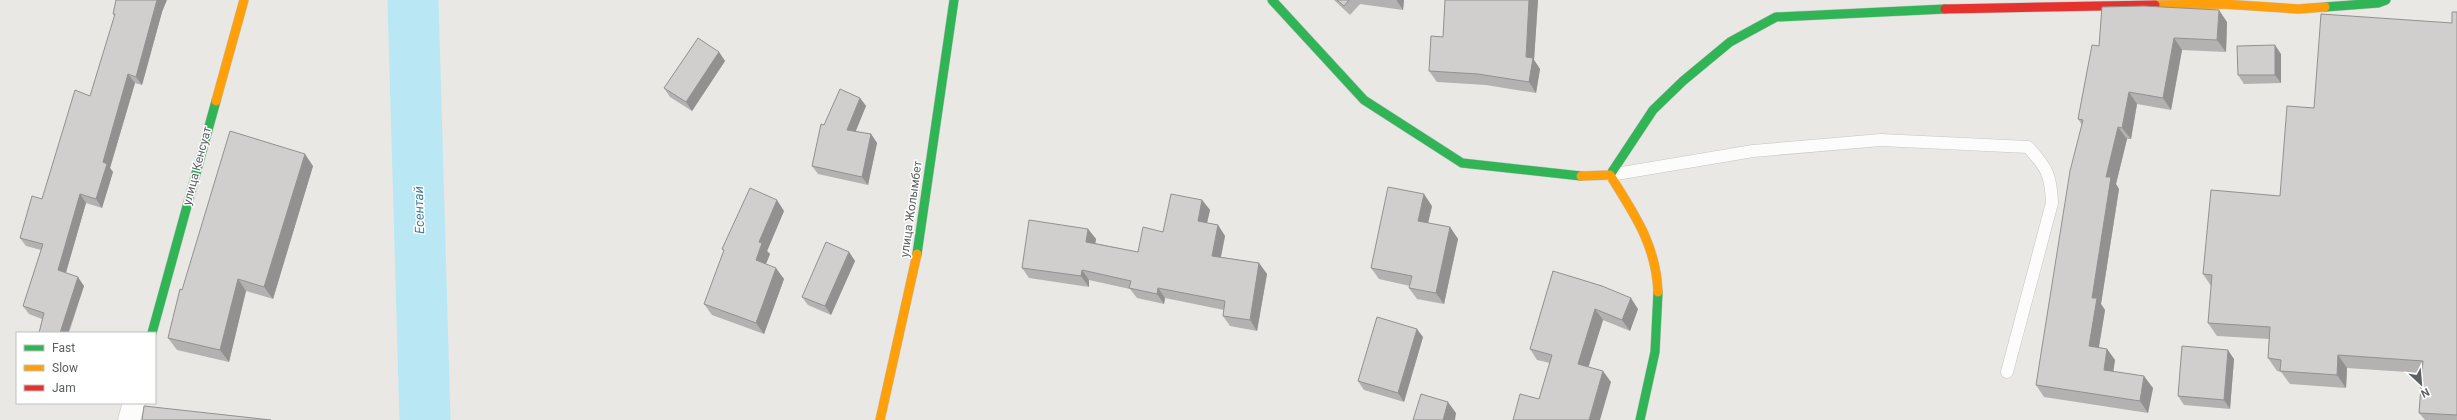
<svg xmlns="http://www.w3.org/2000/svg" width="2457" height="420" font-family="Roboto,sans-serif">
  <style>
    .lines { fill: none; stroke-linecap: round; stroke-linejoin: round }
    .river { stroke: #b9e7f4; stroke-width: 51 }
    .lane-casing { stroke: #c4c5c5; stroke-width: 13 }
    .street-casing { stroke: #c4c5c5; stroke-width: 23 }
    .fast-casing { stroke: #c4c5c4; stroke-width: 10 }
    .slow-casing { stroke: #c4c5c4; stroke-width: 10 }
    .jam-casing { stroke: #c4c5c4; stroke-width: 10 }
    .lane { stroke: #fcfcfb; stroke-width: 12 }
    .street { stroke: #fcfcfb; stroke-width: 22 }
    .fast { stroke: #30b455; stroke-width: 9 }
    .slow { stroke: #ff9f0a; stroke-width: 9 }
    .jam { stroke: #e5322d; stroke-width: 9 }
    .wall { fill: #b4b2b1 }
    .shaded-wall { fill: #929190 }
    .building { fill: #d1cfce; stroke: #929190 }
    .labels { text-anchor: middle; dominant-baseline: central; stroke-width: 3; stroke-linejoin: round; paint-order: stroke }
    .street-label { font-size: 12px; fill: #5b6062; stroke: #fff }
    .water-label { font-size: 13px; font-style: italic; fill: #3d7e9b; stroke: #fff }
  </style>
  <rect width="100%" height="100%" fill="#eae8e5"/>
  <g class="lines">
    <path class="river" d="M413,0l12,420"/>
    <g class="lane-casing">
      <path id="lane" d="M1610,175l143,-24 128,-11 147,7c19,21 23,28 24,56l-45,169"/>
    </g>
    <g class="street-casing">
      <path id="street" d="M129,420l5,-17"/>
    </g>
    <g class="fast-casing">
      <path id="fast" d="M1272,0l92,100 98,63 119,13
        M2325,7l53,-4 8,-3
        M1610,175l43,-65 30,-29 47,-39 46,-25 169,-8
        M917,254l37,-254
        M152,333l64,-232
        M1640,420l15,-68 3,-60"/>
    </g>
    <g class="slow-casing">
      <path id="slow" d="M2155,5l68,-1 75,5 27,-2
        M216,101l28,-101
        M1581,176l29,-1c24,39 46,69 48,117
        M880,420l37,-166"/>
    </g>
    <g class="jam-casing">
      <path id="jam" d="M1945,9l210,-4"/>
    </g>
    <use href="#lane" class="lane"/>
    <use href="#street" class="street"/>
    <use href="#fast" class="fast"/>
    <use href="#slow" class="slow"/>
    <use href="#jam" class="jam"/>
  </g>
  <path class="wall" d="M1334,0h70l-1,10 -43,-6 -10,11z
    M1445,0h93l-4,60 6,9 -4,24 -50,-8 -49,-3 -8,-11 14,-34z
    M162,12l-20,73 -7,-2 -25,85 3,4 -11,36 -16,-5 -20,70 18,13 -15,47h-30l3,-14 -13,-5 -6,-8 18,-56 -15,-4 -6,-8 22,-39 48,-103 25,-80 -2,-2z
    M2457,12v408h-32l-6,-7 3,-40 -75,-5 -1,20 -56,-4 -9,-12 -4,-1 -9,-13 1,-19 -52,-3 -9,-13 3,-37 -8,-12 77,-78 34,-88 138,-85z
    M2227,22l-1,30 -44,-2 -11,60 -34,-6 -6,35h-4l-11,45 3,5 -18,115 4,6 -6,37 8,2 8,11 -2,11 40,17 -5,25 -104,-16 -8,-12 46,-260 -4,-6 21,-73z
    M719,52l6,9 -33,50 -22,-14 -6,-9z
    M2281,54v29l-37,1 -6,-9z
    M860,98l6,8 -11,25 16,3 6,9 -9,42 -50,-11 -6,-8 12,-41z
    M313,166l-40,133 -27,-8 -17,71 -52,-12 -9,-12 14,-48z
    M1202,200l8,10 -3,13 11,2 7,11 -4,21 38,6 8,11 -10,57 -27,-5 -7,-10 1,-6 -59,-12 -1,6 -27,-6 -7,-9 -41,-9v7l-60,-9 -7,-10 66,-39 8,10 -1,4 43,9z
    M1432,206l-4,17 22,4 8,12 -14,65 -27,-5 -8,-11 1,-2 -31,-7 -8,-11z
    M784,211l-17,40 3,3 -4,10 18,15 -20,55 -52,-19 -8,-11 20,-53 -2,-2z
    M849,252l6,9 -24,54 -23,-10 -6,-8z
    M1553,271l85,38 -8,22 -27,-11 -15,47 23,15 -72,17 11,-36 -13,-3 -7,-11z
    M1423,337l-19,65 -40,-12 -6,-9z
    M2234,359l-4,50 -46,-4 -6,-9z"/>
  <path class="shaded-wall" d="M157,0h10l-5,12 -20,73 -6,-8z
    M1397,0h7l-1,10 -6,-9z
    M1529,0h9l-4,60 6,9 -4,24 -7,-11 -3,-25z
    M2219,10l8,12 -1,30 -9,-12z
    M2174,38l8,12 -11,60 -8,-12z
    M2275,45l6,9v29l-6,-8z
    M719,52l6,9 -33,50 -6,-9z
    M128,74l7,9 -25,85 3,4 -11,36 -6,-9 7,-37z
    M2129,92l8,12 -6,35 -9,-11z
    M860,98l6,8 -13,32 -6,-8z
    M2118,127l9,12 -11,45 3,5 -18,115 4,6 -8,48 -8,-12 3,-48 14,-121z
    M871,134l6,9 -9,42 -6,-8z
    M305,154l8,12 -40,133 -9,-12z
    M80,194l6,9 -22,76 -6,-9z
    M1424,194l8,12 -6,26 -8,-11z
    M777,200l7,11 -17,40 3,3 -7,17 -7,-11 3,-18z
    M1202,200l8,10 -5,21 -7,-10z
    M1218,225l7,11 -6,30 -7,-10z
    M1450,227l8,12 -14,65 -8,-11z
    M1088,229l8,10 -2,13 -8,-10z
    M849,252l6,9 -24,54 -6,-9z
    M1259,263l8,11 -10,57 -7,-11z
    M776,268l8,11 -20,55 -8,-11z
    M1082,270l7,10v7l-8,-11z
    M78,277l6,9 -16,47h-8z
    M238,279l8,12 -17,71 -9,-12z
    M1158,288l7,10 -1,6 -7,-10z
    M1631,298l7,11 -8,22 -8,-11z
    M1595,309l8,11 -17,55 -8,-11z
    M1417,329l6,8 -19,65 -6,-9z
    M2107,349l8,11 -3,21 -8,-11z
    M2228,350l6,9 -4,50 -6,-9z
    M2338,355l9,13 -1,20 -9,-13z
    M1603,371l8,11 -11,38h-11z
    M2144,376l9,12 -5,25 -8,-12z
    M1448,402l8,11 -1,7h-12z"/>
  <path class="building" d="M116,0h41l-21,77 -8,-3 -25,88 4,2 -11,35 -16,-5 -22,76 20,7 -18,56h-21l5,-20 -21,-7 20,-62 -23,-6 12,-42 10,3 33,-109 15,6 25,-82h-2z
    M1337,0h12l-5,6z
    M1445,0h84l-3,57 7,1 -4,24 -51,-8 -49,-3 2,-35 12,1z
    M2144,6l75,4 -2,30 -43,-2 -11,60 -34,-6 -7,36 -4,-1 -12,50h5l-19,121h5l-8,48 18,3 -3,21 40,6 -4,25 -104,-16 34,-214 13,-51 -5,-1 14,-74 7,1 3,-39z
    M2452,12h5v403l-38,-2 4,-52 -85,-6 -1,20 -57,-4 1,-11 -13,-2 2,-31 -62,-4 4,-48 -9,-1 8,-84 69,6 7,-90 27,2 7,-94 131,9z
    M698,38l21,14 -33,50 -22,-14z
    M2275,45v30h-37l-1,-29z
    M840,89l20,9 -13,32 24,4 -9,43 -50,-11 9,-42 3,1z
    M230,131l75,23 -41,133 -26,-8 -18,71 -52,-12 12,-49 2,1z
    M1388,187l36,7 -6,27 32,6 -14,66 -27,-5 3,-12 -41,-8z
    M750,188l27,12 -18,42 3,1 -6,17 20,8 -20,55 -52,-19 20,-54 -2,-1z
    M1171,194l31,6 -4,21 20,4 -6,31 47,7 -9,57 -27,-4 2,-15 -67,-13 -1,6 -28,-6 2,-7 -49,-11 -1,6 -59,-8 7,-48 59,9 -2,13 52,10 5,-25 20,5z
    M826,242l23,10 -24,54 -23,-9z
    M1553,271l49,15 29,12 -9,22 -27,-11 -17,55 25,7 -14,49h-76l7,-26 19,5 13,-44 -22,-6z
    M1377,317l40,12 -19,64 -40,-12z
    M2182,346l46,4 -4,50 -46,-4z
    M1421,394l27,8 -5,18h-30z
    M144,406l127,14h-129z"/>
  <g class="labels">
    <g class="street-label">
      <text transform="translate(197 166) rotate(-75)">улица Кенсуат</text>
      <text transform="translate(911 209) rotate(-82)">улица Жолымбет</text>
    </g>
    <g class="water-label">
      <text transform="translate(419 210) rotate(-92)">Есентай</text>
    </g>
  </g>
  <rect x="16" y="332" width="140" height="72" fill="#ffffff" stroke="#bdbfc0"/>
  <rect x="24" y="345" width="20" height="6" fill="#30b455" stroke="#bdbfc0"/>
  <text x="52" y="352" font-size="12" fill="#5b6062">Fast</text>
  <rect x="24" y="365" width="20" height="6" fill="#ff9f0a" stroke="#bdbfc0"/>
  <text x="52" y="372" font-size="12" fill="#5b6062">Slow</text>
  <rect x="24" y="385" width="20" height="6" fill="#e5322d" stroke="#bdbfc0"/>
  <text x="52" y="392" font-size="12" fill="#5b6062">Jam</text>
  <g transform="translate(2421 384) rotate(154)" stroke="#ffffff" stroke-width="3" paint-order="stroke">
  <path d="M0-3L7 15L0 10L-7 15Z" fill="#5b6062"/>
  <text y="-6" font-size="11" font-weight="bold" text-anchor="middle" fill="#5b6062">N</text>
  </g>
</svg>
